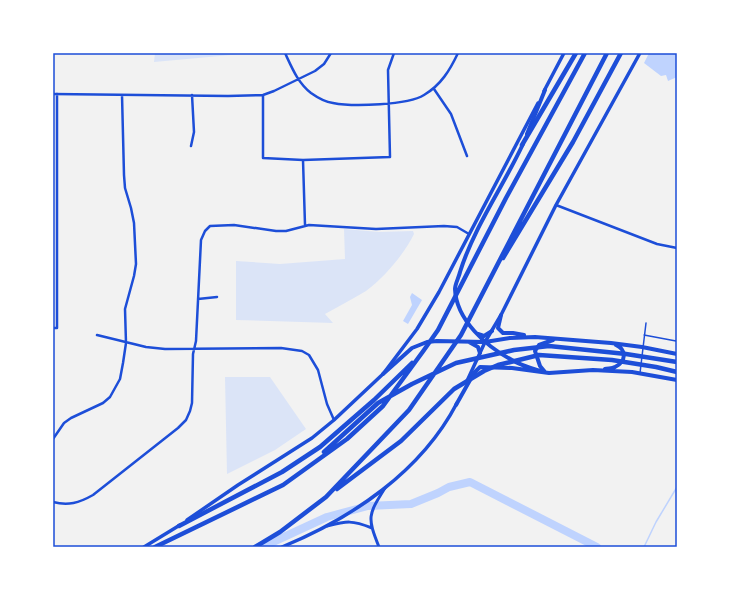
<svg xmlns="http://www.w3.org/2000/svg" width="730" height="600" font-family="Manrope,sans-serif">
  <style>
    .green { fill: #dbe4f7 }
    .water { fill: #bfd3fe }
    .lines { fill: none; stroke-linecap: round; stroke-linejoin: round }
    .stream { stroke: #bfd3fe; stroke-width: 1.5 }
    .river { stroke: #bfd3fe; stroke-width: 8 }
    .service { stroke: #1d4ed8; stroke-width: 1.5 }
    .minor { stroke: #1d4ed8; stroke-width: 2.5 }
    .tertiary { stroke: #1d4ed8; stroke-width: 3 }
    .secondary { stroke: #1d4ed8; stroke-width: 3.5 }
    .primary { stroke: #1d4ed8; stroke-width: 4 }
    .motorway { stroke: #1d4ed8; stroke-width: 4.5 }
    .neatline { fill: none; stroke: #1d4ed8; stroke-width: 1.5 }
  </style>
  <rect width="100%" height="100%" fill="#f2f2f2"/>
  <path class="green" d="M155,53h98l-99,9z
    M344,229l35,3 34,-1 1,3c-10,20 -29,43 -48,57 -13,8 -27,15 -41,23l8,9 -97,-3v-59l44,3 65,-5z
    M225,377h45l36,52 -31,21 -48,24z"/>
  <path class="water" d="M649,53h28v24l-9,4 -2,-6 -5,1 -17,-13z
    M412,293l10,7 -14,24 -5,-3 9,-16 -2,-8z"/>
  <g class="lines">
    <path class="stream" d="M644,547l12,-25 21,-35"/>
    <path class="river" d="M258,547l15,-5 54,-25 41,-11 43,-2 27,-11 11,-6 21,-5 127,65"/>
    <path class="service" d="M644,335l32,6 1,-2
      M640,373l6,-50"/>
    <path class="minor" d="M285,53c7,15 13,30 26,40 7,5 14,9 22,10 20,4 75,2 91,-8 17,-10 26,-25 34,-42
      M434,89l17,25 16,42
      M53,94l175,2 35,-1 11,-4 41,-20 9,-7 7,-11
      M263,95v63l40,2 87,-3 -2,-87 6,-17
      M191,146l3,-14 -2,-37
      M303,160l2,65
      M556,205l101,39 20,4
      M198,299l19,-2
      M53,328h4v-234
      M97,335l49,12 19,2 116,-1 21,3 7,4 9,15 9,34 7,16
      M53,439l11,-16 7,-5 32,-15 7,-6 10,-18 3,-16 3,-20 -1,-34 9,-33 2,-12 -2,-41 -3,-15 -6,-20 -1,-13 -2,-80
      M53,502c15,4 26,1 40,-7l85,-67 8,-8 4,-9 2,-8 1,-49 3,-13 5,-101 4,-9 5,-5 24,-1 42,6h10l23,-6 67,4 68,-3 13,1 12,7"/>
    <path class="tertiary" d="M327,526c20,-5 25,-6 45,2
      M379,547c-12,-30 -11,-32 6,-59"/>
    <path class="secondary" d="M544,91l20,-38
      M467,381l18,-39 16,-27 55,-110 84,-152
      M187,520l51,-35 74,-47 22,-18 49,-46 34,-45 22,-37 99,-189
      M144,547l36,-22
      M282,547c70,-29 139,-75 175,-144"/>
    <path class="primary" d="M527,134l18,-44
      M523,144c-20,43 -49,83 -63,128 -1,5 -5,12 -5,17 1,31 32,58 57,71 8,5 18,8 28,11
      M501,315l-3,13 5,5h10l11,2
      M478,334l6,2 8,-5
      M469,342l9,5 2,6
      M605,369c3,-1 7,0 10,-2 11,-5 12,-17 1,-22
      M545,372l-5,-6 -5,-15 4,-6 14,-5
      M383,374l29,-26 15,-6 10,-1 48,1 25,-4 25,-1 76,6 31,4 35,7
      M456,405l18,-32 6,-6 32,1 37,5 44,-3 39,2 45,8"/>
    <path class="motorway" d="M522,145l54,-92
      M503,258l70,-116 48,-89
      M324,452l54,-49 34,-19 44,-21 58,-13 35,-4 77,8 51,8
      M337,489l64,-48 53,-52 30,-18 14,-6 41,-10 73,5 44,7 21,5
      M179,526l103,-54 38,-25 54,-47 38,-37
      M155,547l128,-62 64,-46 36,-33 41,-56 14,-20 68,-132 79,-145
      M255,547l25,-15 46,-35 83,-87 52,-75 146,-282"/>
  </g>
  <rect width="730" height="600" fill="none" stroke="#ffffff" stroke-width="108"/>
  <rect x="54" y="54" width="622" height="492" class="neatline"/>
</svg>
